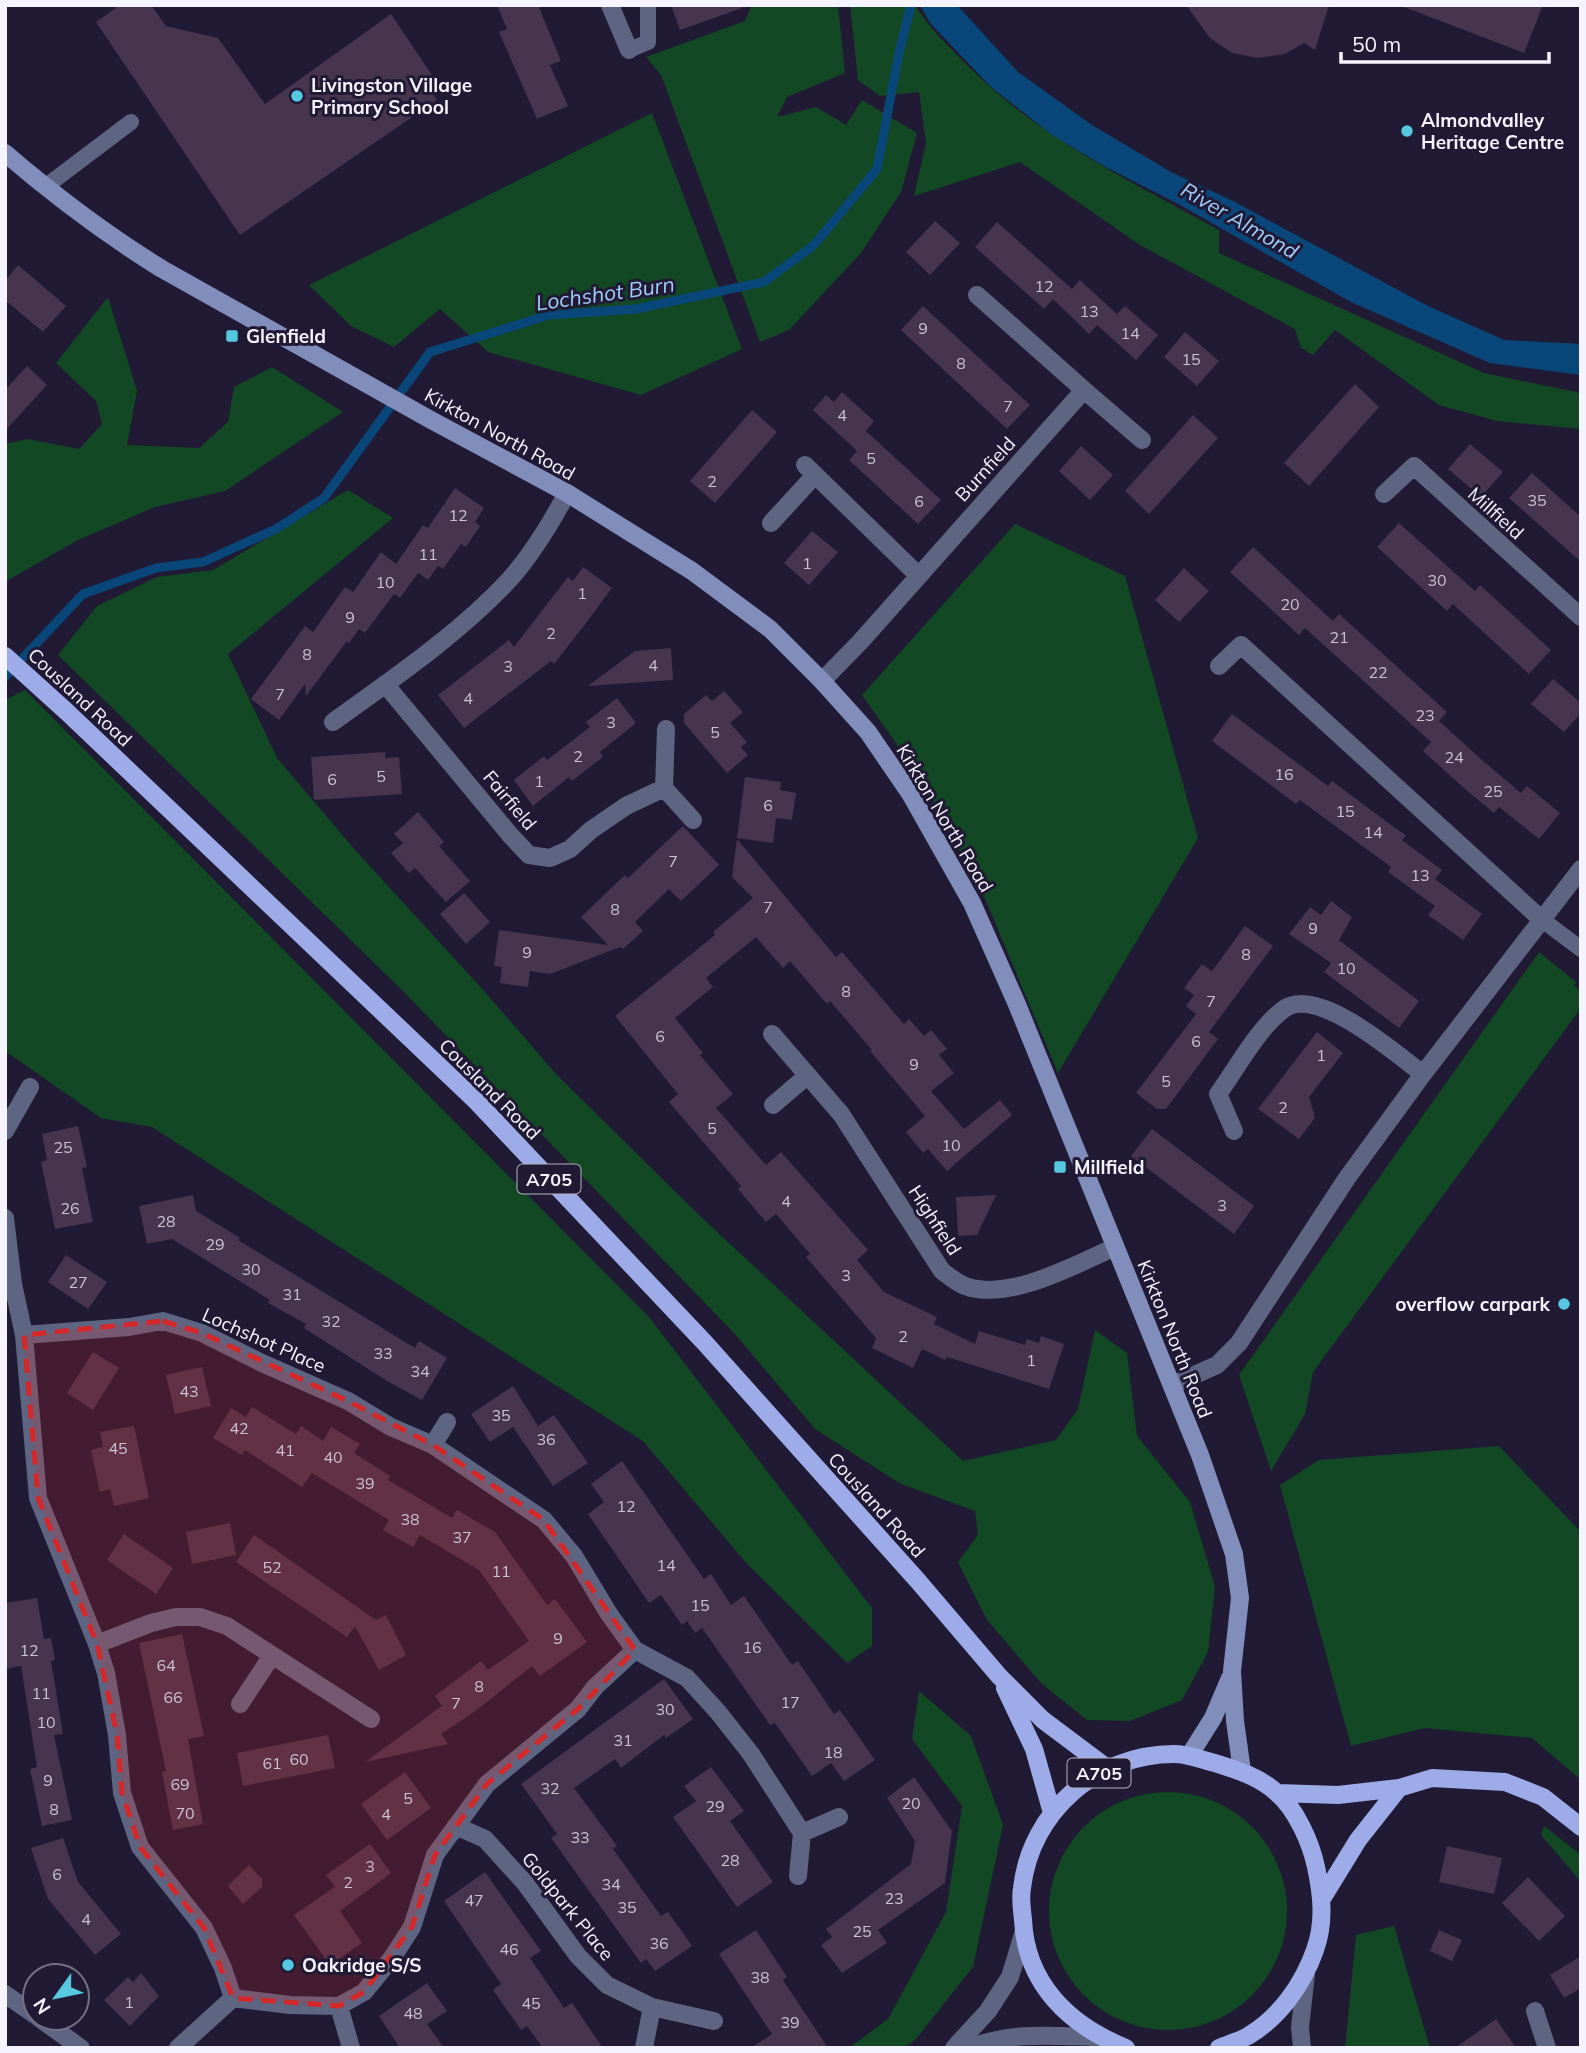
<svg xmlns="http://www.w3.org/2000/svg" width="1586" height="2053" font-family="Mulish,sans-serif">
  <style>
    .green { fill: #124824 }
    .water { fill: #09477b }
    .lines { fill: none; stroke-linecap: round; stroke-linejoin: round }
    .stream { stroke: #09477b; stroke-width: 9 }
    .building { fill: #47344e }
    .service { stroke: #5e6582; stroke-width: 16 }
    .minor { stroke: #5e6582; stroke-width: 18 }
    .tertiary { stroke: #5e6582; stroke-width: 18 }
    .secondary { stroke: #818dbb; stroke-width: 18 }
    .primary { stroke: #9dabe8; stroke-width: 18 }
    .marked { fill: #d62828; fill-opacity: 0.2; stroke: #d62828; stroke-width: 5; stroke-dasharray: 14 9; stroke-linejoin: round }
    .poi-dot { fill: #56c9e1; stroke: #201a34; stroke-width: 2.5 }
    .labels { text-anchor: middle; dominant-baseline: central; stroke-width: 6; stroke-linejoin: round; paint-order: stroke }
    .number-label { font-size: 16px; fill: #cac3d2 }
    .shield { fill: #201a34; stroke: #b5b2c1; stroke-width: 2 }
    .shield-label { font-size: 18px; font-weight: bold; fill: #f5f3fe }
    .poi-label { font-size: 19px; font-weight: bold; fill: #f5f3fe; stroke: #201a34; text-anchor: start }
    .street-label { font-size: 19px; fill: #f5f3fe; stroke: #201a34 }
    .water-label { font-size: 21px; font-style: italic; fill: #a0cdfb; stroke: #201a34 }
  </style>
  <rect width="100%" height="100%" fill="#201a34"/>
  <path class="green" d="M752,5h86l7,68 -58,24 -10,20 39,-10 30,18 16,-25 55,33 -16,59 -40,61 -72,77 -29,12 -99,-267 -15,-18 99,-36z
    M850,5h65c14,22 31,39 49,57 73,75 164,118 255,168v23l265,120 97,20v36l-84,-8 -58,-16 -104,-75 -22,25 -12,-7 -6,-19 -155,-84 -120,-83 -106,34 12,-53 -7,-51 -39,4 -22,-16z
    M652,113l90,236 -101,46 -153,-43 -48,-43 -46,38 -43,-21 -42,-41z
    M108,297l29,94 -10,54 72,3 29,-26 6,-35 38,-20 71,45 -118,79 -70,16 -79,34 -71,41v-138l23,-5 51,10 23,-25 -6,-23 -40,-38z
    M348,490l45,28 -165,136 49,104 79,93 129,141 70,81 145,143 263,245 93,-21 22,-31 17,-79 32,23 10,83 53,66 25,85 -7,65 -26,48 -52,21 -43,-1 -45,-36 -55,-64 -29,-58 20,-27 -3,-24 -74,-27 -86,-55 -80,-95 -333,-344 -344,-335 39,-49 60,-29 56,-7z
    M1015,524l110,52 73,262 -140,235 -72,-172 -64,-121 -60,-85z
    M25,690l624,627 223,291v38l-25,17 -99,-98 -105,-124 -491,-314 -51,-9 -96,-67v-351z
    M1539,952l37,30 -2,4 7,5v17l-268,364 -8,42 -34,57 -32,-96z
    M1499,1446l82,86v248l-49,-42 -107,-10 -74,18 -71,-261 39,-25z
    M919,1691l52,45 32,89 -30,142 -57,72 -12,9h-55l39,-29 58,-107 16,-106 -50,-67z
    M1049 1911a119 119 0 1 1 238 0a119 119 0 1 1-238 0Z
    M1544,1826l37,29v27l-40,-47z
    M1394,1926l36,122h-85l11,-113z"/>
  <path class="water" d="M920,5h37l61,67 74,53 79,47 62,29 193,104 78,35 77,4v31l-91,-12 -139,-61 -171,-97 -76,-39 -52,-31 -62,-49 -60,-63z"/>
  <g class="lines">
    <path class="stream" d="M5,677l78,-83 73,-26 47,-6 73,-33 48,-31 106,-146 119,-37 87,-6 128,-27 50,-37 63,-76 22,-116 12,-48"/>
  </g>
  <path class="building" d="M120,5h31l15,21 52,12 47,66 126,-90 43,64 -9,4 12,18 -197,135 -144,-213z
    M497,5h41l23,56 -11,4 18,41 -31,13 -38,-87 8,-3z
    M671,5h70l1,3 -62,22z
    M1186,5h143l-14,45 -11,-7 -19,11 -27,4 -26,-5 -22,-15z
    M1404,5h139l-19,48 -120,-46z
    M935,221l25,22 -30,32 -24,-23z
    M997,222l75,67 8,-9 37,34 8,-8 33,29 -22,25 -39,-35 -8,9 -36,-35 -9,10 -69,-62z
    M18,265l48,41 -23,26 -38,-32v-19z
    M923,306l107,99 -23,24 -106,-99z
    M1185,332l34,29 -22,25 -33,-29z
    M27,366l20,19 -42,46v-41z
    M1355,384l24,23 -70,79 -25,-23z
    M842,392l32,29 -8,10 75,69 -23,24 -69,-64 8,-9 -44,-41 13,-15 8,7z
    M752,410l25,22 -62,71 -25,-22z
    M1193,415l25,23 -69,76 -24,-23z
    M1470,444l33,28 -22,25 -33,-28z
    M1081,446l32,29 -23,25 -31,-29z
    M1532,473l49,44v45l-72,-64z
    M455,488l29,20 -9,14 5,4 -14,21 -5,-3 -18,25 -5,-3 -10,14 -10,-7 -18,25 -6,-4 -29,39 -6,-4 -10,14 -2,-2 -41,55 -1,-12 -26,36 -28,-21 54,-73 8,6 32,-45 8,5 28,-40 15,12 27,-39 5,3z
    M1399,523l76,68 5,-6 71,65 -22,24 -76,-70 -6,7 -70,-64z
    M812,531l26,21 -29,33 -25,-22z
    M1253,547l80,74 6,-7 108,98 -8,9 43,39 39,33 6,-7 33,27 -21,26 -40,-32 -5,6 -29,-24 -42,-38 8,-9 -126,-114 -6,7 -69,-63z
    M583,567l29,21 -26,35 -32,41 -3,-3 -87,67 -26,-33 71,-55 5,7 54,-70 5,4z
    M1184,568l25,23 -30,31 -24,-22z
    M671,648l2,32 -85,6 47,-35z
    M1553,679l28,24v10l-17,19 -33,-28z
    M724,691l19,21 -13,11 17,19 -6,5 7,8 -21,18 -43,-50v-9l22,-19 6,6z
    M617,698l19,25 -36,29 3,5 -31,24 -3,-4 -36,29 -19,-26 30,-24 3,4 43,-33 -4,-5z
    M1232,714l96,72 4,-5 63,47 11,7 -4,5 40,30 -7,9 47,35 -19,26 -35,-25 7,-9 -47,-34 3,-5 -91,-67 -4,4 -84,-63z
    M385,752v6l14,-1 3,37 -88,6 -3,-43z
    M745,777l36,5 -1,8 16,3 -4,27 -16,-2 -3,25 -36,-5z
    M418,812l26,30 -5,4 31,35 -24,21 -31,-34 -6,5 -18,-20 12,-10 -9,-9z
    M683,826l36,39 -38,36 -12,-12 -34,33 8,9 -20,18 -3,-2 -70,27 -20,-3 -2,16 -28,-4 2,-16 -8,-1 5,-36 109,15 -27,-28 44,-42 3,3z
    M737,839l99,118 6,-5 62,72 5,-5 15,17 7,-6 16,19 -8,6 15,18 -23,18 33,38 36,-29 12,15 -65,56 -19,-22 -5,4 -17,-21 19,-16 -55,-65 2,-1 -42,-49 -3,3 -37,-43 -7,7 -27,-31 -50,41 7,9 -38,31 28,35 -3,2 33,39 -17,14 50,57 15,-13 87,98 -11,10 27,32 53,25 -3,7 41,20 4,-13 46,14 2,-6 12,4 2,-7 23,8 -15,45 -102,-32 -2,3 -23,-11 -9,19 -41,-20 4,-10 -70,-81 4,-3 -34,-40 -10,8 -28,-33 3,-3 -72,-84 9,-8 -63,-78 100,-81 -2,-3 40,-34 -21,-21z
    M464,893l26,29 -24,22 -26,-30z
    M1331,901l21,16 -13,23 80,61 -20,27 -75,-56 7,-9 -42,-29 21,-27 11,8z
    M1245,926l28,20 -64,86 9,7 -52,70h-9l-21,-16 60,-79 -10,-8 8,-11 -10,-7 18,-24 10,7z
    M1317,1032l26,21 -34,44 6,21 -16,21 -41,-30z
    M78,1126l9,41 -5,1 11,54 -38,7 -14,-67 6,-2 -5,-26z
    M1152,1129l102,77 -20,28 -103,-78z
    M193,1195l3,16 44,27 -2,2 177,108 4,-7 28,17 -25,42 -35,-19 -83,-53 2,-4 -38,-21 2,-3 -98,-61 -25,5 -8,-38z
    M996,1195l-19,40 -19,1 -2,-39z
    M66,1255l41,27 -19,27 -40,-27z
    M93,1352l26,16 -26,42 -26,-17z
    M202,1367l9,39 -36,8 -9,-39z
    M513,1386l25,40 16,-11 34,48 -35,23 -40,-59 -23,15 -19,-28z
    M252,1407l44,27 5,-8 22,15 8,-14 29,17 -6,9 36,23 -2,4 64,38 5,-8 38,22 52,73 8,-6 32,43 -47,34 -8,-10 -58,46 -33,22 7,10 -83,18 77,-56 -7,-10 46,-35 7,9 41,-29 -50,-71 -59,-35 -7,12 -30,-17 6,-10 -77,-47 -10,14 -57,-37 -3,5 -29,-17 18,-30 15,9z
    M134,1426l15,72 -35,8 -4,-17 -10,3 -9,-42 12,-3 -3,-15z
    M622,1461l82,118 7,-5 20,31 13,-9 48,69 6,-4 36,53 6,-4 35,50 -31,21 -13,-18 -19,13 -37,-53 -5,2 -68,-97 -7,5 -8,-12 -5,4 -21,-30 -12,8 -61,-89 16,-12 -13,-18z
    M230,1523l6,32 -44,9 -6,-32z
    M124,1534l49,34 -17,26 -49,-34z
    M254,1535l122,85 10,-5 20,40 -27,15 -24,-44 -8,11 -111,-75z
    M37,1598l7,41 7,-1 4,22 -4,1 12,73 -9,1 18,85 -30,6 -12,-57 7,-2 -16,-101 -16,3v-66z
    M182,1634l22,102 -16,3 15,85 -30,6 -11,-58 4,-1 -27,-128z
    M664,1679l29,40 -27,19 -2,-3 -43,33 -6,-9 -41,29 43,58 -4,3 48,67 7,-4 24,34 -37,25 -9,-12 -5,4 -90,-125 6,-4 -36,-50z
    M328,1735l7,33 -92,18 -6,-33z
    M711,1767l33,44 -14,10 43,61 -36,25 -64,-90 23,-16 -12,-15z
    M405,1772l26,36 -44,32 -26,-36z
    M914,1777l38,54 -7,52 -67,47 9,13 -45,30 -21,-28 11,-8 -6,-8 85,-65 4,-23 -28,-43z
    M63,1838l15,44 43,52 -26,21 -47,-56 -17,-51z
    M370,1844l21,29 -51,38 22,32 -32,22 -36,-50 41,-28 -9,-12z
    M1447,1846l55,12 -8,36 -55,-12z
    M249,1865l13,14v8l-19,17 -15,-18z
    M485,1872l56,79 -11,7 34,50 8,-5 31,45h-60l-16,-22 -6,4 -28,-40 8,-6 -57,-83z
    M1528,1877l37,39 -26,25 -37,-38z
    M756,1930l31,47 -4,3 45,68h-77l21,-14 -53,-80z
    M1439,1930l23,10 -10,21 -22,-10z
    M1581,1956v32l-17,10 -14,-23z
    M141,1973l18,23 -29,30 -26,-26 24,-23 5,5z
    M427,1983l20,28 -20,13 17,24h-44l-21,-32z
    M1496,2019l20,29h-61z"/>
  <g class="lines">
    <path class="service" d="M629,50l19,-8v-37
      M45,187l86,-65
      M1541,919l40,30"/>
    <path class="minor" d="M610,5l19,45
      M977,295l107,95
      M805,465l114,111
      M1384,494l30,-28 167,151
      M771,523l44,-48
      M1219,666l22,-21 300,274
      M822,681l39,-40 223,-251 58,50
      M385,684l126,152 18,19 21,3 20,-9 21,-19 35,-24 38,-18 2,-59
      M333,722c61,-44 126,-88 177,-143 22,-25 41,-56 57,-86
      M664,788l29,32
      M772,1034l69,80 101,157c7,5 15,12 23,15 43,16 110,-21 150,-39
      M773,1105l35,-30
      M5,1131l25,-44
      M1234,1131l-16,-37c19,-26 40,-66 66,-85 34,-24 112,45 139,65
      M5,1218l8,66 11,51 14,163 59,146 9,29 11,62 5,58 18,54 64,81 19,40 10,30
      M24,1335l105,-8 34,-6 39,12 60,30 86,38 43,26 42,18 111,75 30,36 35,58 26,36
      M1172,1385l45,-20 22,-22 108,-165 76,-104 158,-205
      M433,1445l14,-23
      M97,1644l54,-21 25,-6h24l27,9 144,93
      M240,1704l31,-47
      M456,1826l29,13 40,44 53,73 29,29 45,22 62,14
      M798,1876l4,-43
      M339,2006l12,42
      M1535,2011l12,37
      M178,2048l55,-50 57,7 49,1 25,-14 28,-34 20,-31 23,-72 52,-71 91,-75 17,-22 40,-37 52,28 31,34 33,42 51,79 37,-16
      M644,2048l8,-41
      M1302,2048l-2,-21 6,-53"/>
    <path class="tertiary" d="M5,1994l30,21
      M39,2018l42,30
      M954,2048l34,-37 22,-34 13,-43
      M970,2048c41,-17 85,-12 128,-11"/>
    <path class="secondary" d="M5,153c50,43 102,82 157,116l269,151 136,73 125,78 78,58 52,52 46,51 43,63 61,108 44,99 184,453 34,99 6,44 -8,73 3,50 7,50
      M1189,1756l24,-38 17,-40"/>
    <path class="primary" d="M5,656l62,56 409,389 229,242 213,238 81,95 44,44 64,48
      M1005,1688l29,61 18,64
      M1278,1793l60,2 61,-7 33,-10 73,4 38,15 38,30
      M1323,1897l35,-57 41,-52
      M1126,2048c-57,-23 -100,-64 -103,-128 -1,-10 -3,-22 -1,-32 9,-77 75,-134 152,-134 14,0 28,6 41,9 22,7 45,14 62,30 19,16 34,50 39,74 6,28 9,55 -1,83 -12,34 -35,67 -67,86 -9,5 -20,8 -29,12"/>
  </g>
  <path class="marked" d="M163,1321l39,12 146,68 85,44 111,75 91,130 -57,59 -91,75 -52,71 -23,72 -48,65 -25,14 -106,-8 -29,-70 -64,-81 -18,-54 -5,-58 -20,-91 -59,-146 -14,-163z"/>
  <g class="poi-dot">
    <circle cx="297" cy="96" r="7"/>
    <circle cx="1407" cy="131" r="7"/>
    <rect x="225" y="329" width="14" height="14" rx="3.5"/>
    <rect x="1053" y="1160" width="14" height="14" rx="3.5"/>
    <circle cx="1564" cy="1304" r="7"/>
    <circle cx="288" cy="1965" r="7"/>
  </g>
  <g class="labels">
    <g class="number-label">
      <text x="1044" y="286">12</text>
      <text x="1089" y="311">13</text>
      <text x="923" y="328">9</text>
      <text x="1130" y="333">14</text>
      <text x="1191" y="359">15</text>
      <text x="961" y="363">8</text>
      <text x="1008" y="406">7</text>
      <text x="842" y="415">4</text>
      <text x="871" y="458">5</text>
      <text x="712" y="481">2</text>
      <text x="1537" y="500">35</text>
      <text x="919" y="501">6</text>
      <text x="458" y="515">12</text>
      <text x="428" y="554">11</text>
      <text x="807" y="563">1</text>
      <text x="1437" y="580">30</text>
      <text x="385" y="582">10</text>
      <text x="582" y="593">1</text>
      <text x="1290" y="604">20</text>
      <text x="350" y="617">9</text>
      <text x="551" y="633">2</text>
      <text x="1339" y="637">21</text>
      <text x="307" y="654">8</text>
      <text x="653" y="665">4</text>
      <text x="508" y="666">3</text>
      <text x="1378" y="672">22</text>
      <text x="280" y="694">7</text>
      <text x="468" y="698">4</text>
      <text x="1425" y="715">23</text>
      <text x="611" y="722">3</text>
      <text x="715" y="732">5</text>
      <text x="578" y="756">2</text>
      <text x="1454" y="757">24</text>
      <text x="1284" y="774">16</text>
      <text x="381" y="776">5</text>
      <text x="332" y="779">6</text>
      <text x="539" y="781">1</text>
      <text x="1493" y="791">25</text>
      <text x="768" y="805">6</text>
      <text x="1345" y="811">15</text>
      <text x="1373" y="832">14</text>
      <text x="673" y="861">7</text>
      <text x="1420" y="875">13</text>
      <text x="768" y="907">7</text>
      <text x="615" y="909">8</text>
      <text x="1313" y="928">9</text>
      <text x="527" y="952">9</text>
      <text x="1246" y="954">8</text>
      <text x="1346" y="968">10</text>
      <text x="846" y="991">8</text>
      <text x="1211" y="1001">7</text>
      <text x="660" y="1036">6</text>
      <text x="1196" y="1041">6</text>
      <text x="1321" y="1055">1</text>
      <text x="914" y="1064">9</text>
      <text x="1166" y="1081">5</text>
      <text x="1283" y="1107">2</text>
      <text x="712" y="1128">5</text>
      <text x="951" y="1145">10</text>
      <text x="63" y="1147">25</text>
      <text x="786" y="1201">4</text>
      <text x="1222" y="1205">3</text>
      <text x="70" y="1208">26</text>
      <text x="166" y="1221">28</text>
      <text x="215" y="1244">29</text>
      <text x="251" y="1269">30</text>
      <text x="846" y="1275">3</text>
      <text x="78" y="1282">27</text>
      <text x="292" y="1294">31</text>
      <text x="331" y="1321">32</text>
      <text x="903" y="1336">2</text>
      <text x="383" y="1353">33</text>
      <text x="1031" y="1360">1</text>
      <text x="420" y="1371">34</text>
      <text x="189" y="1391">43</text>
      <text x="501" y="1415">35</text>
      <text x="239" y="1428">42</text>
      <text x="546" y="1439">36</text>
      <text x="118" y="1448">45</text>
      <text x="285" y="1450">41</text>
      <text x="333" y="1457">40</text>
      <text x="365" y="1483">39</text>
      <text x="626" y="1506">12</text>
      <text x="410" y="1519">38</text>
      <text x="462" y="1537">37</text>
      <text x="666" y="1565">14</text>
      <text x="272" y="1567">52</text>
      <text x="501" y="1571">11</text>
      <text x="700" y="1605">15</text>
      <text x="558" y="1638">9</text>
      <text x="752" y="1647">16</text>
      <text x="29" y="1650">12</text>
      <text x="166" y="1665">64</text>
      <text x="479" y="1686">8</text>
      <text x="41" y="1693">11</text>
      <text x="173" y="1697">66</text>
      <text x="790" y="1702">17</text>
      <text x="456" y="1703">7</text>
      <text x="665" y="1709">30</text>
      <text x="46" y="1722">10</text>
      <text x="623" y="1740">31</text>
      <text x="833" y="1752">18</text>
      <text x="299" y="1759">60</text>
      <text x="272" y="1763">61</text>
      <text x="48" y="1780">9</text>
      <text x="180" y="1784">69</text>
      <text x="550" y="1788">32</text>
      <text x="408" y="1798">5</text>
      <text x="911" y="1803">20</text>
      <text x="715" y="1806">29</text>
      <text x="54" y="1809">8</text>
      <text x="185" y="1813">70</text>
      <text x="386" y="1814">4</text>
      <text x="580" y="1837">33</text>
      <text x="730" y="1860">28</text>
      <text x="370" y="1866">3</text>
      <text x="57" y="1874">6</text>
      <text x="348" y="1882">2</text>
      <text x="611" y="1884">34</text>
      <text x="894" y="1898">23</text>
      <text x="474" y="1900">47</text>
      <text x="627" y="1907">35</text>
      <text x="86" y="1919">4</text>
      <text x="862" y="1931">25</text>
      <text x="659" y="1943">36</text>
      <text x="509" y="1949">46</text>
      <text x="760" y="1977">38</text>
      <text x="129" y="2002">1</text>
      <text x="531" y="2003">45</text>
      <text x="413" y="2013">48</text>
      <text x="790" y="2022">39</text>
    </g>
    <g class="shield">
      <rect x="517.5" y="1164.5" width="63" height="29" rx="5"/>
      <rect x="1067.5" y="1758.5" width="63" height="29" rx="5"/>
    </g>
    <g class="shield-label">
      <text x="549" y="1179">A705</text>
      <text x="1099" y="1773">A705</text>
    </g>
    <g class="poi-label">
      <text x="311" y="85">Livingston Village<tspan x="311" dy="22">Primary School</tspan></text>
      <text x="1421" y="120">Almondvalley<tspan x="1421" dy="22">Heritage Centre</tspan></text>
      <text x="246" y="336">Glenfield</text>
      <text x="1074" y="1167">Millfield</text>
      <text x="1550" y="1304" text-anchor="end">overflow carpark</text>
      <text x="302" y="1965">Oakridge S/S</text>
    </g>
    <g class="street-label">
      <text transform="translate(500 434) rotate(29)">Kirkton North Road</text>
      <text transform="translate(985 469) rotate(-48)">Burnfield</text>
      <text transform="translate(1496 513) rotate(42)">Millfield</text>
      <text transform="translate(80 697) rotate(43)">Cousland Road</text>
      <text transform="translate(510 800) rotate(50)">Fairfield</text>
      <text transform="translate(945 818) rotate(59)">Kirkton North Road</text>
      <text transform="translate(490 1089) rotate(45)">Cousland Road</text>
      <text transform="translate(935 1220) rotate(57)">Highfield</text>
      <text transform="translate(1175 1339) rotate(68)">Kirkton North Road</text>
      <text transform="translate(264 1340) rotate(24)">Lochshot Place</text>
      <text transform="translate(877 1505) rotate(48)">Cousland Road</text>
      <text transform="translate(568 1906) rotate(51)">Goldpark Place</text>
    </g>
    <g class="water-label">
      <text transform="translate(1240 220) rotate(30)">River Almond</text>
      <text transform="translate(605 293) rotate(-8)">Lochshot Burn</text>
    </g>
  </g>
  <rect width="1586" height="2053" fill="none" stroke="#f5f3fe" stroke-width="14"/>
  <g transform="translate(56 1997) rotate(237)"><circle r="33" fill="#201a34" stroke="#757185" stroke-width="2"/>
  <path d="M0-5L12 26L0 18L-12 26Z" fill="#56c9e1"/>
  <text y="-10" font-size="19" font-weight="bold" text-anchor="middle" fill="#f5f3fe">N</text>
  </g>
  <path d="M1341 52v10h208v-10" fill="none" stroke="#f5f3fe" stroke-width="3.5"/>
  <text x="1352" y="52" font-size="21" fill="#f5f3fe" stroke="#201a34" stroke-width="5" paint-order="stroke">50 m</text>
</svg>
